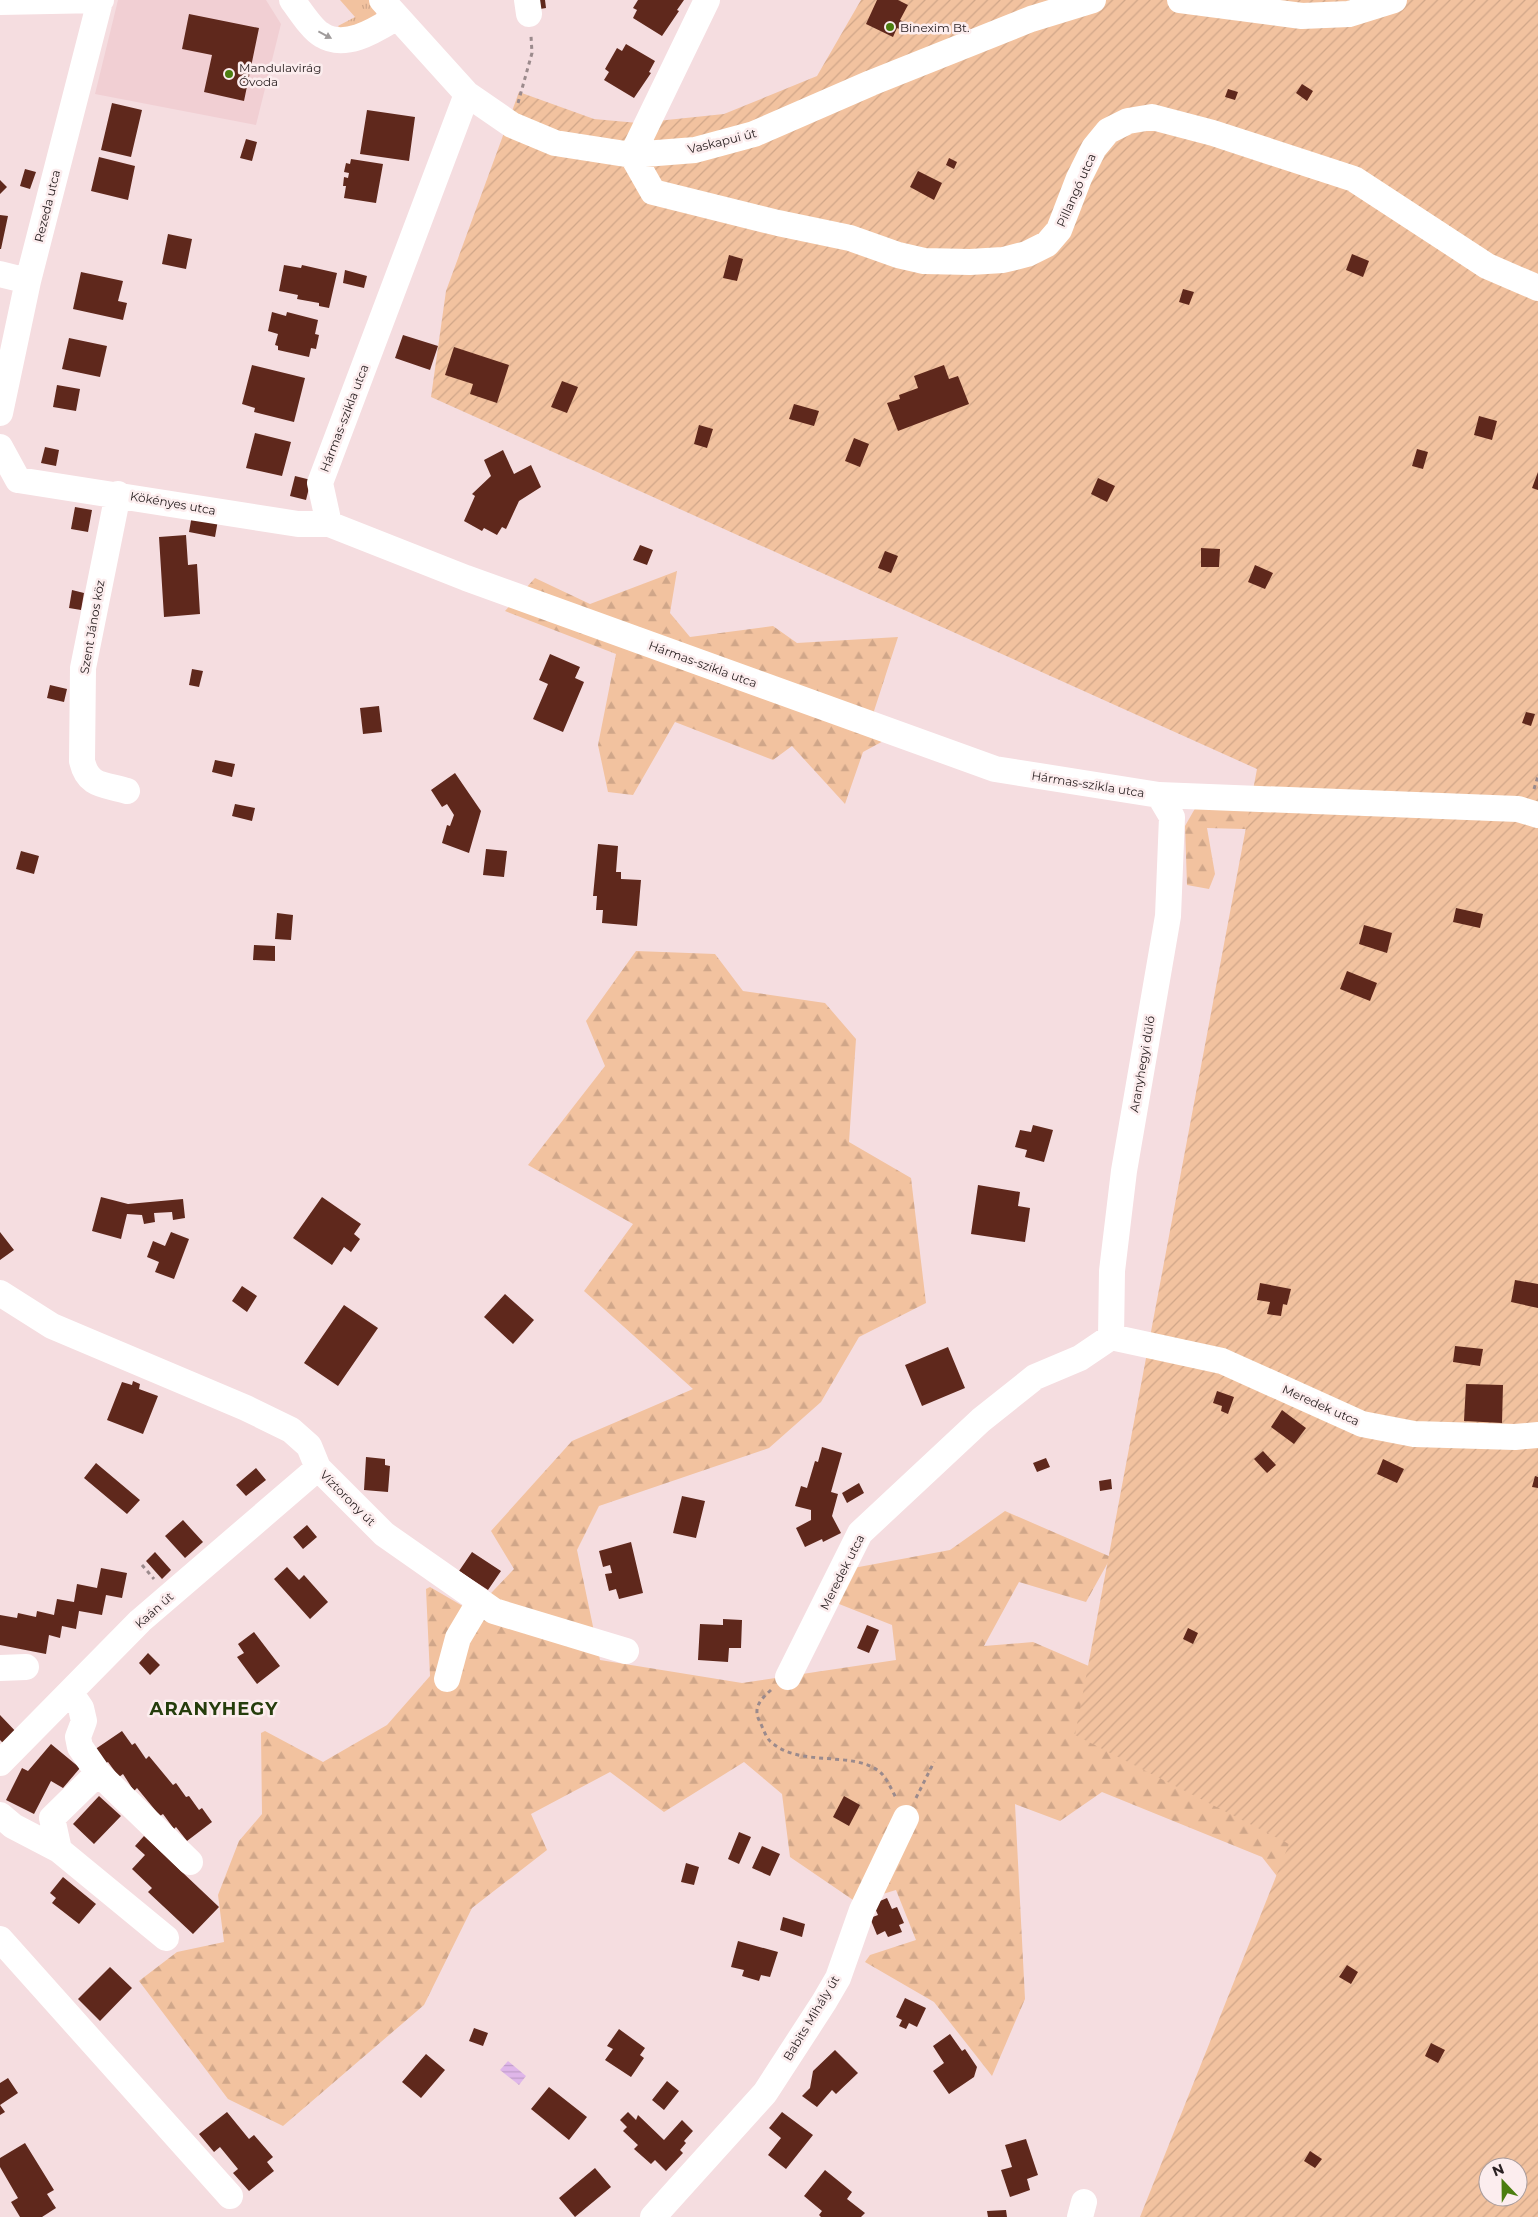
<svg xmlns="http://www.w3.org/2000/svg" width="1538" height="2217" font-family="Montserrat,sans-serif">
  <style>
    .built { fill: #f1cfd3 }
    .grass { fill: url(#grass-tufts) }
    .forest { fill: url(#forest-firs); fill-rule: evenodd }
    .garden { fill: url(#garden-furrows); fill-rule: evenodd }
    .water { fill: url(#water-rules) }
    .building { fill: #5f281c }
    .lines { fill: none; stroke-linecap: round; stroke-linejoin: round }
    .path { stroke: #9b8a8c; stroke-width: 3; stroke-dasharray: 4 4; stroke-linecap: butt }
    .minor { stroke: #fff; stroke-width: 26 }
    .oneway { fill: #a09c9c }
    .poi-dot { fill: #4b7e0f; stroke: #fcedee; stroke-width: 2 }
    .labels { text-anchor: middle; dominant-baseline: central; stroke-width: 5; stroke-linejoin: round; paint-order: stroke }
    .poi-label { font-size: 12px; fill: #2b2223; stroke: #fcedee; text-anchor: start }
    .street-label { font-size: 12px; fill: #2b2223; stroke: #fcedee }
    .district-label { font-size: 18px; font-weight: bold; letter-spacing: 1px; fill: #253d0c; stroke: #fcedee }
  </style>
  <defs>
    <pattern id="grass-tufts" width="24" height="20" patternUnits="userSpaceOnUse" patternTransform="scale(1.25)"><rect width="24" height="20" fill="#f2c29f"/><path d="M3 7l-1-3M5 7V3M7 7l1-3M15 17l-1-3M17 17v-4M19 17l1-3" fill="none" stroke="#d0a689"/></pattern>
    <pattern id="forest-firs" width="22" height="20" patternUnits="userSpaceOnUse" patternTransform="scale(1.25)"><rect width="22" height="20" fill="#f2c29f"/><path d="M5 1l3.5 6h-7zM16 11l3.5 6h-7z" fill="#d0a689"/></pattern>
    <pattern id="garden-furrows" width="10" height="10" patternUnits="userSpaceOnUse" patternTransform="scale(1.25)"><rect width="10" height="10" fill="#f2c29f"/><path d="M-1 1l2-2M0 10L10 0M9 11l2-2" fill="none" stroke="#d0a689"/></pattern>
    <pattern id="water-rules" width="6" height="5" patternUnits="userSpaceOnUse" patternTransform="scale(1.25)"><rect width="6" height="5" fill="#dfb6e9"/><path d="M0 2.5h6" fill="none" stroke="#c09cc8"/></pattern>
  </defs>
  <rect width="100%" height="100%" fill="#f5dde0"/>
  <path class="built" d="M118,0h148l15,24 -25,101 -161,-31z"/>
  <path class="grass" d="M340,0h33l5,8 -6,18 -27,8 -7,-8 17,-9z"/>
  <path class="forest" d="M677,571l-7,42 20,24 83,-11 24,17 101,-6 -24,74 13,28 -24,13 -18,52 -53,-58 -19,14 -98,-38 -42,73 -25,-3 -10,-47 18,-91 -111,-43 30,-33 55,26z
    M1197,805l326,19 -246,6 -70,-2 8,46 -6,15 -22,-4 -2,-59z
    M636,951l79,3 28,37 82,12 31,36 -7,103 62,36 15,125 -67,34 -38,65 -52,46 -170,58 -22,44 23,110 142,23 154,-23 -4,-35 -58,-23 14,-33 102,-19 55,-39 106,46 -25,45 -67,-20 -35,64 49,-4 172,74 333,-22v523h-265l21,-319 -32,-41 -160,-65 -42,29 -45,-17 10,195 -33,77 -58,-74 -69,-40 5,-7 46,-15 -20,-50 -40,12 -66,-45 -8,-63 -38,-32 -80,50 -54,-40 -79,42 16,36 -75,58 -48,97 -141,121 -55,-27 -89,-118 38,-29 47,-10 -6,-47 21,-54 23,-27 -1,-81 4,-2 58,31 64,-37 43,-49 -4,-87 4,-2 43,25 41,-43 -23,-38 81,-90 121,-52 -109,-98 49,-67 -105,-59 77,-99 -19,-45zM1488,2167h30v30h-30z"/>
  <path class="garden" d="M861,0h677v2217h-398l149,-373 -214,-109 182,-966 -826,-372 15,-106 73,-199 75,27 44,4 86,-9 93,-38zM1488,2167h30v30h-30z"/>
  <path class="water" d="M508,2061l18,15 -7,9 -19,-15z"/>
  <path class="building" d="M532,0h13l1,8 -12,2z
    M638,0h46l-7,10 2,1 -17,25 -29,-18 4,-8 -4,-2z
    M877,0h21l10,5 -8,15 6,3 -4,7 -5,-2 -4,9 -27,-13z
    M189,14l70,14 -15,73 -40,-9 8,-37 -30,-6z
    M626,44l29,17 -6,11 2,1 -17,25 -30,-18 5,-8 -4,-3 12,-21 5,3z
    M1302,84l11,7 -6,10 -11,-8z
    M1228,89l10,3 -3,8 -10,-3z
    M112,103l30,7 -11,47 -30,-7z
    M367,110l48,7 -6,44 -49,-7z
    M246,139l11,3 -5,19 -12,-3z
    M99,157l36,9 -7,34 -37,-9z
    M949,158l8,4 -3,7 -8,-4z
    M351,159l32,5 -7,39 -32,-5 2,-12h-3l1,-9 4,1 1,-5 -5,-1 2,-9 4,1z
    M25,169l11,3 -6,17 -10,-3z
    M918,171l24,12 -8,17 -24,-13z
    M0,180l7,7 -7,7z
    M0,215l8,1 -7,33h-1z
    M168,234l24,5 -6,30 -24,-5z
    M1352,254l17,7 -6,16 -17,-7z
    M729,255l14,4 -6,22 -14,-3z
    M284,265l17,3 1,-3 35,8 -8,35 -10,-2v-3l-22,-4 1,-4 -19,-4z
    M345,270l22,6 -3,12 -21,-5z
    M81,272l42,9 -5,20 9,2 -4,17 -50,-11z
    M1183,289l11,3 -5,13 -10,-3z
    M272,312l14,4 1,-4 31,8 -3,14 4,1 -3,14 -5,-1 -2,9 -31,-7v-4l-3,-1 3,-11 -10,-3z
    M403,335l35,11 -8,24 -35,-12z
    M69,338l38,8 -7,31 -38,-8z
    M454,347l55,18 -12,38 -27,-9 3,-10 -28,-9z
    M252,365l53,13 -11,44 -40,-10 1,-4 -13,-4z
    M944,365l5,14 9,-3 11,28 -71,27 -11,-28 13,-4 -1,-4 19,-7 -4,-12z
    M562,381l16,6 -11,26 -16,-6z
    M57,385l23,4 -4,22 -23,-4z
    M794,404l25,7 -5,15 -25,-7z
    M1479,416l18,5 -5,19 -18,-5z
    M699,425l14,4 -6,19 -13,-4z
    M255,433l36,9 -9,34 -36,-8z
    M854,438l15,6 -9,23 -15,-6z
    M45,447l14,3 -3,16 -15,-3z
    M1417,449l11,3 -5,17 -11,-3z
    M503,450l11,24 17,-9 10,22 -22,14 -13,28 -4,-2 -5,8 -13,-7 -2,3 -18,-10 11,-25 -3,-2 19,-18 -7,-16z
    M1538,472v18l-6,-2z
    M295,476l16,4 -5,20 -16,-4z
    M1098,478l17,8 -8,16 -16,-8z
    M75,507l17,3 -4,22 -17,-3z
    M192,515l26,5 -3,17 -26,-5z
    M186,535l2,30 9,-1 3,50 -36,3 -5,-80z
    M640,545l13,5 -6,15 -14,-5z
    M1201,548l19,1 -1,18h-18z
    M885,551l13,5 -7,17 -13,-5z
    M1255,565l18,8 -8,16 -17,-7z
    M72,590l12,3 -3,17 -12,-2z
    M550,654l30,13 -5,11 9,4 -21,50 -30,-13 15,-35 -9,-4z
    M192,669l11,2 -4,16 -10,-2z
    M50,685l17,4 -3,13 -17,-4z
    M379,706l3,26 -19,2 -3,-26z
    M1526,712l9,2 -4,12 -9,-3z
    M215,760l20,4 -3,13 -20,-5z
    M455,773l26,38 -12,42 -27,-10 5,-18 3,1 4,-11 -7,-11 -5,3 -11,-17z
    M235,804l20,4 -3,13 -20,-5z
    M598,844l20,2 -2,26h5v7l20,1 -4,46 -35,-3 1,-13h-7l1,-14h-4z
    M486,849l21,2 -3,26 -21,-2z
    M21,851l18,5 -5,18 -18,-5z
    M1456,908l27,6 -3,14 -27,-6z
    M277,913l16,2 -2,25 -16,-1z
    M1364,925l28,8 -5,20 -28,-9z
    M254,945l21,1v15l-22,-1z
    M1347,971l30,12 -7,18 -30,-12z
    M1033,1125l20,5 -9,32 -19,-5 2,-7 -12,-3 5,-17 11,2z
    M978,1185l42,7 -2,14 12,2 -5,34 -54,-8z
    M101,1197l27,7 55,-5 2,19 -12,2 -1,-8 -18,1 1,9 -11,2 -2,-9 -15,-1 -6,25 -29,-8z
    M322,1197l39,27 -7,10 6,5 -9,13 -7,-5 -12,18 -39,-27z
    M0,1232l14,18 -14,10z
    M171,1232l18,7 -15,40 -19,-7 4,-10 -12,-5 6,-16 12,5z
    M1515,1280l23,4v24l-27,-6z
    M1260,1283l31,6 -4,16 -4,-1 -2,12 -14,-2 3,-12 -13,-2z
    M242,1286l15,10 -10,16 -15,-11z
    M505,1294l29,26 -21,24 -29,-27z
    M344,1305l34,23 -40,58 -34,-23z
    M1455,1346l28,3 -3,17 -27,-4z
    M948,1347l17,41 -43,18 -17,-41z
    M133,1381l7,3 -1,5 19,7 -15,38 -36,-14 15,-38 10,3z
    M1466,1384l37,1 -1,38 -38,-2z
    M1217,1391l17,6 -6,17 -7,-3 1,-5 -9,-3z
    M1282,1410l24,18 -12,16 -23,-17z
    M822,1447l20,6 -11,39 7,2 -6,22 9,17 -18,9 -1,-3 -17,8 -9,-19 15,-8v-10l-16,-4 6,-20 6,2 8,-27 3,1z
    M1263,1451l13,14 -9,8 -13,-14z
    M366,1457l19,2v6l5,1 -2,26 -24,-2z
    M1046,1458l4,9 -13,5 -4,-9z
    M1383,1459l21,10 -7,14 -20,-9z
    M96,1463l44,37 -13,14 -43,-36z
    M256,1468l10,12 -20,16 -10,-11z
    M1535,1476l3,1v11l-6,-1z
    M1111,1479l1,10 -12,2 -1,-10z
    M859,1483l5,10 -17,10 -5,-10z
    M682,1496l23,5 -9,37 -23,-5z
    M183,1520l20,22 -18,16 -20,-22z
    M307,1525l10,12 -14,12 -10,-12z
    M631,1542l12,51 -24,6 -3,-10 -7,2 -4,-17 7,-1 -2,-8 -7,2 -4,-16z
    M155,1552l16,18 -9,9 -16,-18z
    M472,1552l29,19 -13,19 -29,-19z
    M287,1567l12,13 5,-5 24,27 -18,17 -36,-40z
    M101,1568l26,5 -5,25 -16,-3 -4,20 -23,-4 -3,18 -14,-3 -2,12 -11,-3 -3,19 -46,-9v-30l17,3 1,-5 18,4 1,-6 17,4 3,-16 17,3 3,-18 20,4z
    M723,1619l19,1 -1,28h-12l-1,14 -30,-2 2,-36 23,1z
    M867,1625l12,5 -10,23 -12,-5z
    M1188,1628l10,5 -5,11 -10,-5z
    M254,1632l26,34 -23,18 -20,-27 7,-4 -6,-9z
    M148,1653l12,12 -10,10 -11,-12z
    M0,1715l20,21 -13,11 -7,-7z
    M122,1731l10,14 3,-2 11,16 3,-3 24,29 3,-2 10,14 3,-1 10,14 3,-2 10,14 -25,19 -11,-14 -2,2 -11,-15 -3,2 -23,-28 -3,3 -11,-17 -4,3 -11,-15 -4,2 -10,-14z
    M51,1744l29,24 -17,20 -12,-7 -17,33 -28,-14 16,-32 6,3z
    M99,1796l22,20 -27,28 -21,-20z
    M844,1796l16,9 -11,21 -16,-9z
    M739,1832l12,5 -12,27 -11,-5z
    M144,1836l75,71 -26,27 -45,-42 4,-4 -20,-19 13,-14 -10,-9z
    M762,1846l18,8 -10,22 -18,-8z
    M686,1863l13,4 -5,18 -13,-3z
    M63,1877l33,27 -17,20 -27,-21 4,-5 -6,-5z
    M887,1898l5,11 5,-2 7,16 -5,2 3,7 -14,5 -3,-6 -8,4 -7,-17 8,-3 -5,-11z
    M783,1917l22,7 -3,13 -22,-7z
    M738,1941l40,11 -8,25 -9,-2 -2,6 -17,-5 2,-6 -13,-3z
    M1347,1965l11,7 -7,12 -12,-7z
    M110,1967l22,21 -32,33 -22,-22z
    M905,1998l21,10 -9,19 -8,-4 -3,6 -7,-3 3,-6 -6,-3z
    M474,2028l14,5 -5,13 -14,-5z
    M619,2029l26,19 -5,7 4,3 -13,19 -26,-17 8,-11 -6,-3z
    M950,2034l12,17 3,-2 12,18 -3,10 -25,17 -16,-23 11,-8 -11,-17z
    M1431,2043l14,7 -7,13 -13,-7z
    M835,2050l23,23 -22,21 -4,-4 -15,17 -15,-11 8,-8 3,-17z
    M426,2054l19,16 -24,28 -19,-16z
    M8,2078l10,15 -18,12 5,7 -5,3v-32z
    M667,2081l12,10 -15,19 -12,-10z
    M549,2087l38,30 -18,23 -38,-31z
    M227,2112l22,27 5,-4 19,22 -6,5 7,9 -25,20 -16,-18 5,-4 -18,-22 -6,5 -15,-18z
    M628,2112l8,8 2,-5 26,25 18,-20 11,11 -9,10 2,2 -6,7 3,3 -17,18 -11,-11 -4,4 -17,-15 4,-4 -15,-14 4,-4 -7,-7z
    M782,2112l31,23 -27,34 -18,-14 13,-17 -12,-10z
    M1026,2139l12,36 -11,4 3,11 -20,7 -9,-27 11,-3 -7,-22z
    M25,2143l29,47 -7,4 9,14 -14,9h-22l-9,-15 7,-4 -18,-31v-9z
    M1310,2151l12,8 -7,9 -11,-7z
    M595,2168l16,19 -36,30 -16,-19z
    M825,2170l27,22 -5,7 18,14 -4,4h-40l-2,-2 3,-4 -18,-15z
    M1006,2210l1,7h-19l-1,-6z"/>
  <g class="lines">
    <path class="path" d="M518,103l14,-50 -1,-17
      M1534,789l4,-13
      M142,1565l12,14
      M771,1690c-10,9 -19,18 -11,32 3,6 6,16 11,20 29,26 82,8 109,30 6,5 12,18 16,26
      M916,1798l18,-36"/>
    <path class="minor" d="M292,0c7,9 20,30 30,35 24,15 55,-6 75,-18
      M382,0l85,94 45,31 43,18 77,12 63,-5 59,-16 117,-51 160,-64 62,-19
      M527,0l2,14
      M707,0l-75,155 21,37 125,31 72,15 48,17 26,6 46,1 33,-2 24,-6 20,-10 12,-14 20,-52 15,-30 14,-17 20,-10 24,-4 61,16 141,46 133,87 51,22
      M1180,0l122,16 47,-2 45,-14
      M0,2l101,-2
      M0,274l28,7
      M0,413l28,-132 72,-280
      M0,447l18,33
      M18,480l280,44h31l137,54 529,191 164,26 359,14 20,6
      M118,494l-35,174 -1,93c6,26 22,23 45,30
      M329,524l-9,-41 147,-389
      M0,1293l52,33 194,82 45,22 18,16 9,22 66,66 110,77 132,40
      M1111,1337l1,-66 12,-100 44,-255 4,-99 -13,-22
      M1111,1337l111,24 140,63 52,10 101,3 23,-2
      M0,1668l26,-1
      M788,1677l72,-144 121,-113 54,-43 45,-19 31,-21
      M447,1679l11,-41 22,-37
      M70,1692l11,16 3,13 -6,16 2,10 18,26
      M0,1763l140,-142 178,-153
      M0,1815l13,11 46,24 107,88
      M59,1850l-7,-32 46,-45 92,89
      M0,1939l230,257
      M653,2217l112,-124 59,-91 14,-24 24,-68 44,-92
      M1080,2217l4,-15"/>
  </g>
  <defs><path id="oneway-solid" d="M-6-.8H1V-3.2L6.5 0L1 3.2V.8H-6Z" transform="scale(1.25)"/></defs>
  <use class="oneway" href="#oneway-solid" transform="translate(325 35) rotate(28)"/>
  <g class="poi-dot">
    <circle cx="890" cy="27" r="5"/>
    <circle cx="229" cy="74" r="5"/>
  </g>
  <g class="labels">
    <g class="poi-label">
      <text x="900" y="27">Binexim Bt.</text>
      <text x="239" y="67">Mandulavirág<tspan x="239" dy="14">Óvoda</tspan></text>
    </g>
    <g class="street-label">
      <text transform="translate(722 141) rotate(-14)">Vaskapui út</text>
      <text transform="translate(1076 190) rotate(-66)">Pillangó utca</text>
      <text transform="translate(47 206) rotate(-76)">Rezeda utca</text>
      <text transform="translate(344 418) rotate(-69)">Hármas-szikla utca</text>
      <text transform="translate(173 503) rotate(10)">Kökényes utca</text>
      <text transform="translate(92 627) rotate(-80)">Szent János köz</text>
      <text transform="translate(703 664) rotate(20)">Hármas-szikla utca</text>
      <text transform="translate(1088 784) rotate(9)">Hármas-szikla utca</text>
      <text transform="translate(1142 1064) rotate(-80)">Aranyhegyi dűlő</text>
      <text transform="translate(1321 1405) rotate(24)">Meredek utca</text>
      <text transform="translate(348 1498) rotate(45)">Víztorony út</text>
      <text transform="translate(842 1572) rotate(-63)">Meredek utca</text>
      <text transform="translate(154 1610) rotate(-42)">Kaán út</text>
      <text transform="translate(811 2018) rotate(-59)">Babits Mihály út</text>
    </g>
    <g class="district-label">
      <text x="214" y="1709">ARANYHEGY</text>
    </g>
  </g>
  <g transform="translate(1503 2182) rotate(338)"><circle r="24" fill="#fcedee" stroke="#a89c9d"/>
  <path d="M0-4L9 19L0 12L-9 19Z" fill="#4b7e0f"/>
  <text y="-8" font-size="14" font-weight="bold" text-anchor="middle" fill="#2b2223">N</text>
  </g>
</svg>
